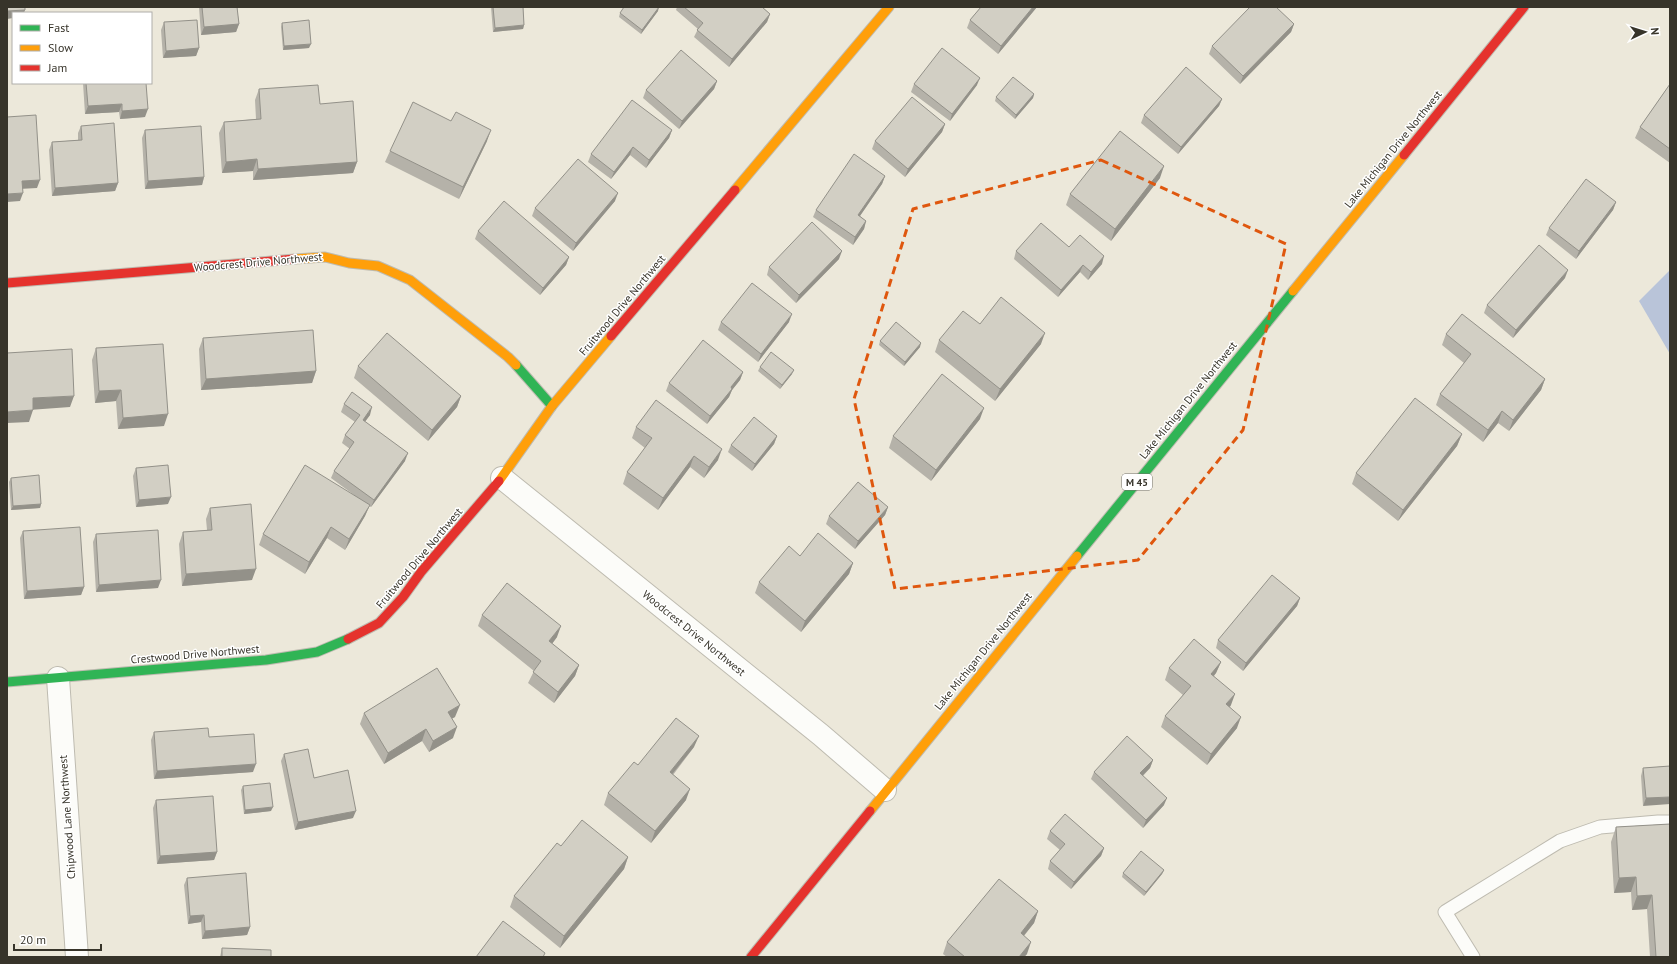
<svg xmlns="http://www.w3.org/2000/svg" width="1677" height="964" font-family="'PT Sans',sans-serif">
  <style>
    .water { fill: #b9c4d9 }
    .lines { fill: none; stroke-linecap: round; stroke-linejoin: round }
    .lane-casing { stroke: #bebbb0; stroke-width: 15 }
    .street-casing { stroke: #bebbb0; stroke-width: 24 }
    .fast-casing { stroke: #bebbb0; stroke-width: 11 }
    .slow-casing { stroke: #bebbb0; stroke-width: 11 }
    .jam-casing { stroke: #bebbb0; stroke-width: 11 }
    .lane { stroke: #fcfcf9; stroke-width: 13 }
    .street { stroke: #fcfcf9; stroke-width: 22 }
    .fast { stroke: #30b455; stroke-width: 9 }
    .slow { stroke: #ff9f0a; stroke-width: 9 }
    .jam { stroke: #e5322d; stroke-width: 9 }
    .wall { fill: #b5b2a9 }
    .shaded-wall { fill: #939189 }
    .building { fill: #d2cfc4; stroke: #939189 }
    .marked { fill: none; stroke: #df570e; stroke-width: 3; stroke-dasharray: 8 5; stroke-linejoin: round }
    .labels { text-anchor: middle; dominant-baseline: central; stroke-width: 3; stroke-linejoin: round; paint-order: stroke }
    .shield { fill: #fff; stroke: #73716a; stroke-width: 1 }
    .shield-label { font-size: 10px; font-weight: bold; fill: #37342a }
    .street-label { font-size: 11px; fill: #37342a; stroke: #fff }
  </style>
  <rect width="100%" height="100%" fill="#ece8da"/>
  <path class="water" d="M1670,270v84l-31,-53z"/>
  <g class="lines">
    <g class="lane-casing">
      <path id="lane" d="M1473,957l-28,-45 115,-71 40,-14 58,-5h12"/>
    </g>
    <g class="street-casing">
      <path id="street" d="M502,478l319,257 64,55
        M58,678l19,279"/>
    </g>
    <g class="fast-casing">
      <path id="fast" d="M516,365l36,41
        M1077,556l216,-265
        M7,682l259,-22 51,-8 31,-13"/>
    </g>
    <g class="slow-casing">
      <path id="slow" d="M735,190l154,-183
        M295,259l30,-2 24,6 29,3 32,14 98,77 8,8
        M1293,291l111,-136
        M499,481l53,-75 59,-70
        M870,811l207,-255"/>
    </g>
    <g class="jam-casing">
      <path id="jam" d="M1404,155l120,-148
        M7,283l288,-24
        M611,336l124,-146
        M348,639l31,-16 24,-26 18,-25 78,-91
        M751,957l119,-146"/>
    </g>
    <use href="#lane" class="lane"/>
    <use href="#street" class="street"/>
    <use href="#fast" class="fast"/>
    <use href="#slow" class="slow"/>
    <use href="#jam" class="jam"/>
  </g>
  <path class="wall" d="M199,7h38l2,17 -3,8 -35,3z
    M491,7h32l1,18 -1,4 -30,3z
    M677,7h85l8,7 -3,8 -38,45 -35,-30 4,-8 -22,-19z
    M981,7h56l-39,47 -31,-26 3,-8z
    M658,11l-17,23 -22,-17 1,-4z
    M164,22l35,26 -3,8 -33,2 -2,-28z
    M282,23l27,25 -26,2 -2,-23z
    M1294,24l-3,8 -51,52 -31,-30 3,-8z
    M717,81l-3,8 -35,40 -36,-31 3,-8z
    M83,83h63l-1,34 -25,2 -1,-7 -34,2z
    M914,84l63,1 -27,36 -39,-29z
    M1670,84v79l-35,-25 5,-11z
    M259,89l61,15 37,58 -4,11 -100,7v-9l-31,2 -3,-40 5,-11 32,-3 -1,-19z
    M1034,94l-1,4 -18,21 -20,-18 1,-4z
    M1222,99l-3,7 -41,48 -37,-31 3,-8z
    M451,121l36,20 -28,58 -74,-37 5,-11z
    M945,124l-3,8 -37,45 -33,-28 3,-8z
    M81,126l37,57 -3,8 -63,5 -3,-46 3,-8 26,-2v-7z
    M145,130l59,47 -2,8 -57,4 -3,-51z
    M672,130l-3,8 -23,30 -16,-13 -19,24 -23,-17 3,-8z
    M885,176l-3,8 -22,32 6,5 -2,8 -11,16 -40,-28 3,-7z
    M1160,178l-49,63 -45,-36 4,-11z
    M615,201l-42,50 -41,-35 3,-8z
    M1616,202l-3,8 -37,49 -30,-24 3,-7z
    M478,231l91,26 -3,8 -26,30 -65,-56z
    M1016,251l86,13 -14,16 -8,-8 -22,25 -44,-38z
    M839,259l-43,44 -29,-28 2,-8z
    M1565,278l-52,60 -29,-25 3,-8z
    M721,322h68l-31,40 -40,-32z
    M980,324l61,20 -46,57 -60,-49 4,-12z
    M1446,334l99,45 -4,11 -32,41 -11,-8 -15,19 -47,-37 4,-11 24,-31 -22,-18z
    M203,338l113,33 -4,12 -111,7 -2,-41z
    M880,341l40,6 -16,19 -25,-21z
    M96,348l68,78 -46,3 -2,-28 -21,2 -3,-43z
    M358,366l103,30 -4,11 -29,34 -74,-63z
    M760,367l32,7 -12,15 -22,-18z
    M743,372l-3,8 -8,10 -3,7 -22,27 -41,-33 3,-8z
    M344,404l26,11 -5,7 40,39 -34,46 -2,-1 -4,10 -20,34 -18,-12 -22,36 -46,-29 4,-11 91,-39 -23,-17 3,-7 16,-22 -8,-6 3,-8 10,-13 -14,-10z
    M980,419l-49,62 -42,-33 4,-12z
    M636,427l82,33 -14,18 -14,-11 -32,43 -35,-26 4,-12 18,-24 -13,-10z
    M1462,434l-5,12 -59,75 -46,-37 4,-11z
    M777,436l-3,8 -22,27 -24,-19 3,-7z
    M136,468l32,36 -32,3 -3,-31z
    M11,478l30,26 -1,4 -29,2 -2,-28z
    M888,507l-3,8 -30,34 -29,-25 3,-8z
    M210,508l42,72 -70,6 -3,-42 4,-12 24,-2 -1,-11z
    M23,531l61,56 -3,8 -57,4 -4,-61z
    M96,534l62,54 -62,4 -3,-50z
    M800,556l53,7 -4,11 -48,58 -46,-39 4,-11z
    M1300,598l-3,8 -54,65 -27,-23 2,-8z
    M482,615l75,22 -5,7 27,21 -4,11 -21,27 -26,-20 6,-12 -56,-45z
    M1221,662l-5,11 -2,3 17,29 -1,2 7,21 -30,37 -46,-38 4,-11 18,-21 -18,-15 4,-12z
    M364,713l91,4 -3,1 1,20 -24,14 -7,-11 -38,23 -24,-40z
    M154,732l55,5 44,35 -99,7 -3,-39z
    M694,747l-21,28 13,25 -35,43 -47,-38 4,-12 30,-28z
    M284,754l69,64 -58,12 -14,-69z
    M1153,760l-3,8 -7,8 21,29 -21,23 -52,-49 3,-7z
    M1670,766l-27,40 -2,-30 2,-8z
    M243,786l28,25 -27,3 -3,-24z
    M156,800l61,52 -3,8 -57,4 -4,-56z
    M1670,824v133h-20l-3,-48 -15,1 -1,-18 -17,1 -3,-51 5,-15z
    M1050,831l54,17 -3,8 -30,33 -23,-20 2,-8 10,-11 -13,-11z
    M561,846l67,11 -4,12 -64,79 -50,-41 4,-11z
    M1164,870l-2,4 -18,22 -22,-19 1,-4z
    M187,878l63,49 -3,8 -45,4 -1,-17 -13,2 -4,-39z
    M1038,911l-4,12 -10,13 3,18 -3,3h-77l-4,-3 4,-12z
    M222,948l49,9h-51z"/>
  <path class="shaded-wall" d="M659,7l-1,4 -17,23 1,-4z
    M1033,7h4l-39,47 3,-8z
    M25,10l-1,3h-11v5l-6,1v-8z
    M770,14l-3,8 -38,45 3,-8z
    M239,24l-3,8 -35,3 3,-8z
    M1294,24l-3,8 -51,52 3,-8z
    M524,25l-1,4 -30,3 2,-4z
    M311,44l-2,4 -26,2 1,-4z
    M199,48l-3,8 -33,2 3,-7z
    M980,78l-3,7 -27,36 2,-7z
    M717,81l-3,8 -35,40 3,-8z
    M1034,94l-1,4 -18,21 1,-4z
    M1222,99l-3,7 -41,48 3,-7z
    M122,104l-3,8 -34,2 3,-8z
    M148,109l-3,8 -25,2 2,-8z
    M945,124l-3,8 -37,45 3,-8z
    M491,130l-4,11 -28,58 4,-12z
    M672,130l-3,8 -23,30 3,-8z
    M633,147l-3,8 -19,24 3,-7z
    M257,159l-4,12 -31,2 4,-11z
    M357,162l-4,11 -100,7 5,-11z
    M1164,166l-4,12 -49,63 4,-12z
    M885,176l-3,8 -27,39 3,-8z
    M204,177l-2,8 -57,4 3,-8z
    M40,180l-3,8 -18,1 3,-8z
    M118,183l-3,8 -63,5 3,-8z
    M23,193l-3,8 -13,1v-8z
    M618,193l-3,8 -42,50 3,-8z
    M1616,202l-3,8 -37,49 3,-8z
    M866,221l-2,8 -11,16 2,-8z
    M842,251l-3,8 -43,44 3,-8z
    M1104,256l-2,8 -14,16 3,-8z
    M569,257l-3,8 -26,30 3,-7z
    M1083,265l-3,7 -22,25 3,-7z
    M1568,270l-3,8 -52,60 3,-8z
    M792,314l-3,8 -31,40 3,-8z
    M1045,333l-4,11 -46,57 5,-12z
    M921,343l-1,4 -16,19 1,-4z
    M794,370l-2,4 -12,15 2,-4z
    M316,371l-4,12 -111,7 5,-11z
    M743,372l-3,8 -8,10 -3,7 -22,27 3,-8 21,-29z
    M1545,379l-4,11 -32,41 4,-11z
    M121,390l-5,11 -21,2 4,-12z
    M74,396l-4,11 -41,3 4,-12z
    M461,396l-4,11 -29,34 4,-11z
    M372,407l-2,8 -10,13 3,-8z
    M984,408l-4,11 -49,62 5,-11z
    M33,410l-4,12 -22,1v-11z
    M1502,411l-4,12 -15,19 5,-12z
    M168,414l-4,12 -46,3 5,-11z
    M1462,434l-5,12 -59,75 5,-11z
    M777,436l-3,8 -22,27 3,-7z
    M722,449l-4,11 -14,18 5,-11z
    M408,453l-3,8 -34,46 3,-7z
    M694,456l-4,11 -32,43 5,-12z
    M171,497l-3,7 -32,3 3,-7z
    M41,504l-1,4 -29,2 2,-4z
    M370,505l-5,11 -20,34 4,-11z
    M888,507l-3,8 -30,34 3,-8z
    M331,527l-4,11 -22,36 4,-12z
    M853,563l-4,11 -48,58 4,-11z
    M256,569l-4,11 -70,6 4,-12z
    M161,580l-3,8 -62,4 3,-7z
    M84,587l-3,8 -57,4 3,-8z
    M1300,598l-3,8 -54,65 3,-8z
    M561,626l-4,11 -12,16 4,-12z
    M1221,662l-5,11 -10,12 5,-11z
    M579,665l-4,11 -21,27 4,-11z
    M1235,694l-4,11 -9,11 4,-12z
    M460,705l-5,12 -11,6 4,-11z
    M1241,717l-4,11 -30,37 4,-11z
    M457,727l-4,11 -24,14 4,-11z
    M426,729l-4,12 -38,23 4,-11z
    M699,736l-5,11 -29,36 5,-11z
    M1153,760l-3,8 -13,13 3,-8z
    M256,764l-3,8 -99,7 3,-8z
    M690,789l-4,11 -35,43 4,-12z
    M1670,797v7l-27,2 3,-8z
    M1167,798l-3,7 -21,23 3,-8z
    M273,807l-2,4 -27,3 1,-4z
    M356,811l-3,7 -58,12 3,-8z
    M1104,848l-3,8 -30,33 3,-7z
    M217,852l-3,8 -57,4 3,-8z
    M628,857l-4,12 -64,79 4,-12z
    M1164,870l-2,4 -18,22 2,-4z
    M1636,877l-5,15 -17,1 5,-15z
    M1652,895l-5,14 -15,1 5,-14z
    M1038,911l-4,12 -18,22 5,-12z
    M204,915l-3,7 -13,2 2,-8z
    M250,927l-3,8 -45,4 3,-8z
    M1031,942l-4,12 -3,3h-5z"/>
  <path class="building" d="M7,7h18v3l-18,1z
    M202,7h35l2,17 -35,3z
    M493,7h30l1,18 -29,3z
    M624,7h35l-17,23 -22,-17z
    M684,7h78l8,7 -38,45 -35,-29 6,-7z
    M981,7h52l-32,39 -31,-26z
    M1250,7h26l18,17 -51,52 -31,-30z
    M197,20l2,28 -33,3 -2,-29z
    M309,20l2,24 -27,2 -2,-23z
    M942,48l38,30 -28,36 -38,-30z
    M681,50l36,31 -35,40 -36,-31z
    M1186,67l36,32 -41,48 -37,-32z
    M1013,77l21,17 -18,21 -20,-18z
    M86,83h60l2,26 -26,2v-7l-34,2z
    M1670,84v65l-30,-22z
    M318,85l2,19 33,-3 4,61 -99,7 -1,-10 -31,3 -2,-40 37,-3 -2,-30z
    M912,97l33,27 -37,45 -33,-28z
    M632,100l40,30 -23,30 -16,-13 -19,25 -23,-18z
    M413,102l38,19 5,-9 35,18 -28,57 -73,-36z
    M36,115l4,65 -18,1 1,12 -16,1v-77z
    M114,123l4,60 -63,5 -3,-46 30,-2 -1,-14z
    M201,126l3,51 -56,4 -3,-51z
    M1120,131l44,35 -49,63 -45,-35z
    M854,154l31,22 -27,39 8,6 -11,16 -39,-27z
    M578,159l40,34 -42,50 -41,-35z
    M1586,179l30,23 -37,49 -30,-23z
    M504,201l65,56 -26,31 -65,-57z
    M812,222l30,29 -43,44 -30,-28z
    M1041,223l28,24 11,-12 24,21 -13,16 -8,-7 -22,25 -45,-39z
    M1539,245l29,25 -52,60 -29,-25z
    M752,283l40,31 -31,40 -40,-32z
    M1001,297l44,36 -45,56 -61,-49 24,-29 17,13z
    M1462,314l83,65 -32,41 -11,-9 -14,19 -48,-36 31,-40 -25,-20z
    M896,322l25,21 -16,19 -25,-21z
    M313,330l3,41 -110,8 -3,-41z
    M387,333l74,63 -29,34 -74,-64z
    M703,340l40,32 -12,15 1,2 -22,27 -41,-33z
    M163,344l5,70 -45,4 -2,-28 -22,1 -3,-43z
    M72,349l2,47 -41,2v12l-26,2v-59z
    M771,352l23,18 -12,15 -22,-18z
    M942,374l42,34 -48,62 -43,-34z
    M352,392l20,15 -9,13 45,33 -34,47 -40,-29 20,-29 -9,-7 15,-20 -16,-11z
    M1415,398l47,36 -59,76 -47,-37z
    M656,400l66,49 -13,18 -15,-11 -31,42 -36,-26 25,-34 -16,-11z
    M754,417l23,19 -22,28 -24,-19z
    M168,465l3,32 -32,3 -3,-32z
    M305,465l65,40 -21,34 -18,-12 -22,35 -46,-28z
    M39,475l2,29 -28,2 -2,-28z
    M858,482l30,25 -30,34 -29,-25z
    M251,504l5,65 -70,5 -3,-42 29,-2 -2,-22z
    M80,527l4,60 -57,4 -4,-60z
    M158,530l3,50 -62,5 -3,-51z
    M818,533l35,30 -48,58 -46,-39 30,-36 11,10z
    M1272,575l28,23 -54,65 -28,-23z
    M507,583l54,43 -12,15 30,24 -21,27 -25,-20 8,-11 -59,-46z
    M1194,639l27,23 -10,12 24,20 -9,10 15,13 -30,37 -46,-38 26,-30 -22,-18z
    M437,668l23,37 -12,7 9,15 -24,14 -7,-12 -38,24 -24,-40z
    M676,718l23,18 -29,36 20,17 -35,42 -47,-38 26,-31 4,3z
    M208,728l1,9 45,-3 2,30 -99,7 -3,-39z
    M1127,736l26,24 -13,13 27,25 -21,22 -52,-48z
    M308,749l6,29 34,-8 8,41 -58,11 -14,-68z
    M1670,766v31l-24,1 -3,-30z
    M270,783l3,24 -28,3 -2,-24z
    M213,796l4,56 -57,4 -4,-56z
    M1065,814l39,34 -30,34 -24,-21 15,-17 -15,-13z
    M582,820l46,37 -64,79 -50,-40 43,-53 4,3z
    M1670,824v133h-14l-4,-62 -15,1 -1,-19 -17,1 -3,-51z
    M1141,851l23,19 -18,22 -23,-19z
    M246,873l4,54 -45,4 -1,-16 -14,1 -3,-38z
    M999,879l39,32 -17,22 10,9 -12,15h-54l-18,-15z
    M503,921l42,32 -2,4h-67z
    M222,948l49,2v7h-49z"/>
  <path class="marked" d="M1101,160l185,84 -43,186 -105,130 -243,29 -41,-190 59,-190z"/>
  <g class="labels">
    <rect class="shield" x="1122" y="474" width="30" height="16" rx="3"/>
    <g class="shield-label">
      <text x="1137" y="482">M 45</text>
    </g>
    <g class="street-label">
      <text transform="translate(1393 149) rotate(-51)">Lake Michigan Drive Northwest</text>
      <text transform="translate(258 262) rotate(-5)">Woodcrest Drive Northwest</text>
      <text transform="translate(622 305) rotate(-50)">Fruitwood Drive Northwest</text>
      <text transform="translate(1188 400) rotate(-51)">Lake Michigan Drive Northwest</text>
      <text transform="translate(419 558) rotate(-50)">Fruitwood Drive Northwest</text>
      <text transform="translate(694 633) rotate(39)">Woodcrest Drive Northwest</text>
      <text transform="translate(983 651) rotate(-51)">Lake Michigan Drive Northwest</text>
      <text transform="translate(195 654) rotate(-5)">Crestwood Drive Northwest</text>
      <text transform="translate(67 817) rotate(-94)">Chipwood Lane Northwest</text>
    </g>
  </g>
  <rect width="1677" height="964" fill="none" stroke="#37342a" stroke-width="16"/>
  <rect x="12" y="12" width="140" height="72" fill="#ffffff" stroke="#afaeaa"/>
  <rect x="20" y="25" width="20" height="6" fill="#30b455" stroke="#afaeaa"/>
  <text x="48" y="32" font-size="12" fill="#37342a">Fast</text>
  <rect x="20" y="45" width="20" height="6" fill="#ff9f0a" stroke="#afaeaa"/>
  <text x="48" y="52" font-size="12" fill="#37342a">Slow</text>
  <rect x="20" y="65" width="20" height="6" fill="#e5322d" stroke="#afaeaa"/>
  <text x="48" y="72" font-size="12" fill="#37342a">Jam</text>
  <g transform="translate(1645 32) rotate(86)" stroke="#ffffff" stroke-width="3" paint-order="stroke">
  <path d="M0-3L7 15L0 10L-7 15Z" fill="#37342a"/>
  <text y="-6" font-size="11" font-weight="bold" text-anchor="middle" fill="#37342a">N</text>
  </g>
  <path d="M14 944v6h87v-6" fill="none" stroke="#37342a" stroke-width="2"/>
  <text x="20" y="944" font-size="12" fill="#37342a" stroke="#ffffff" stroke-width="3" paint-order="stroke">20 m</text>
</svg>
